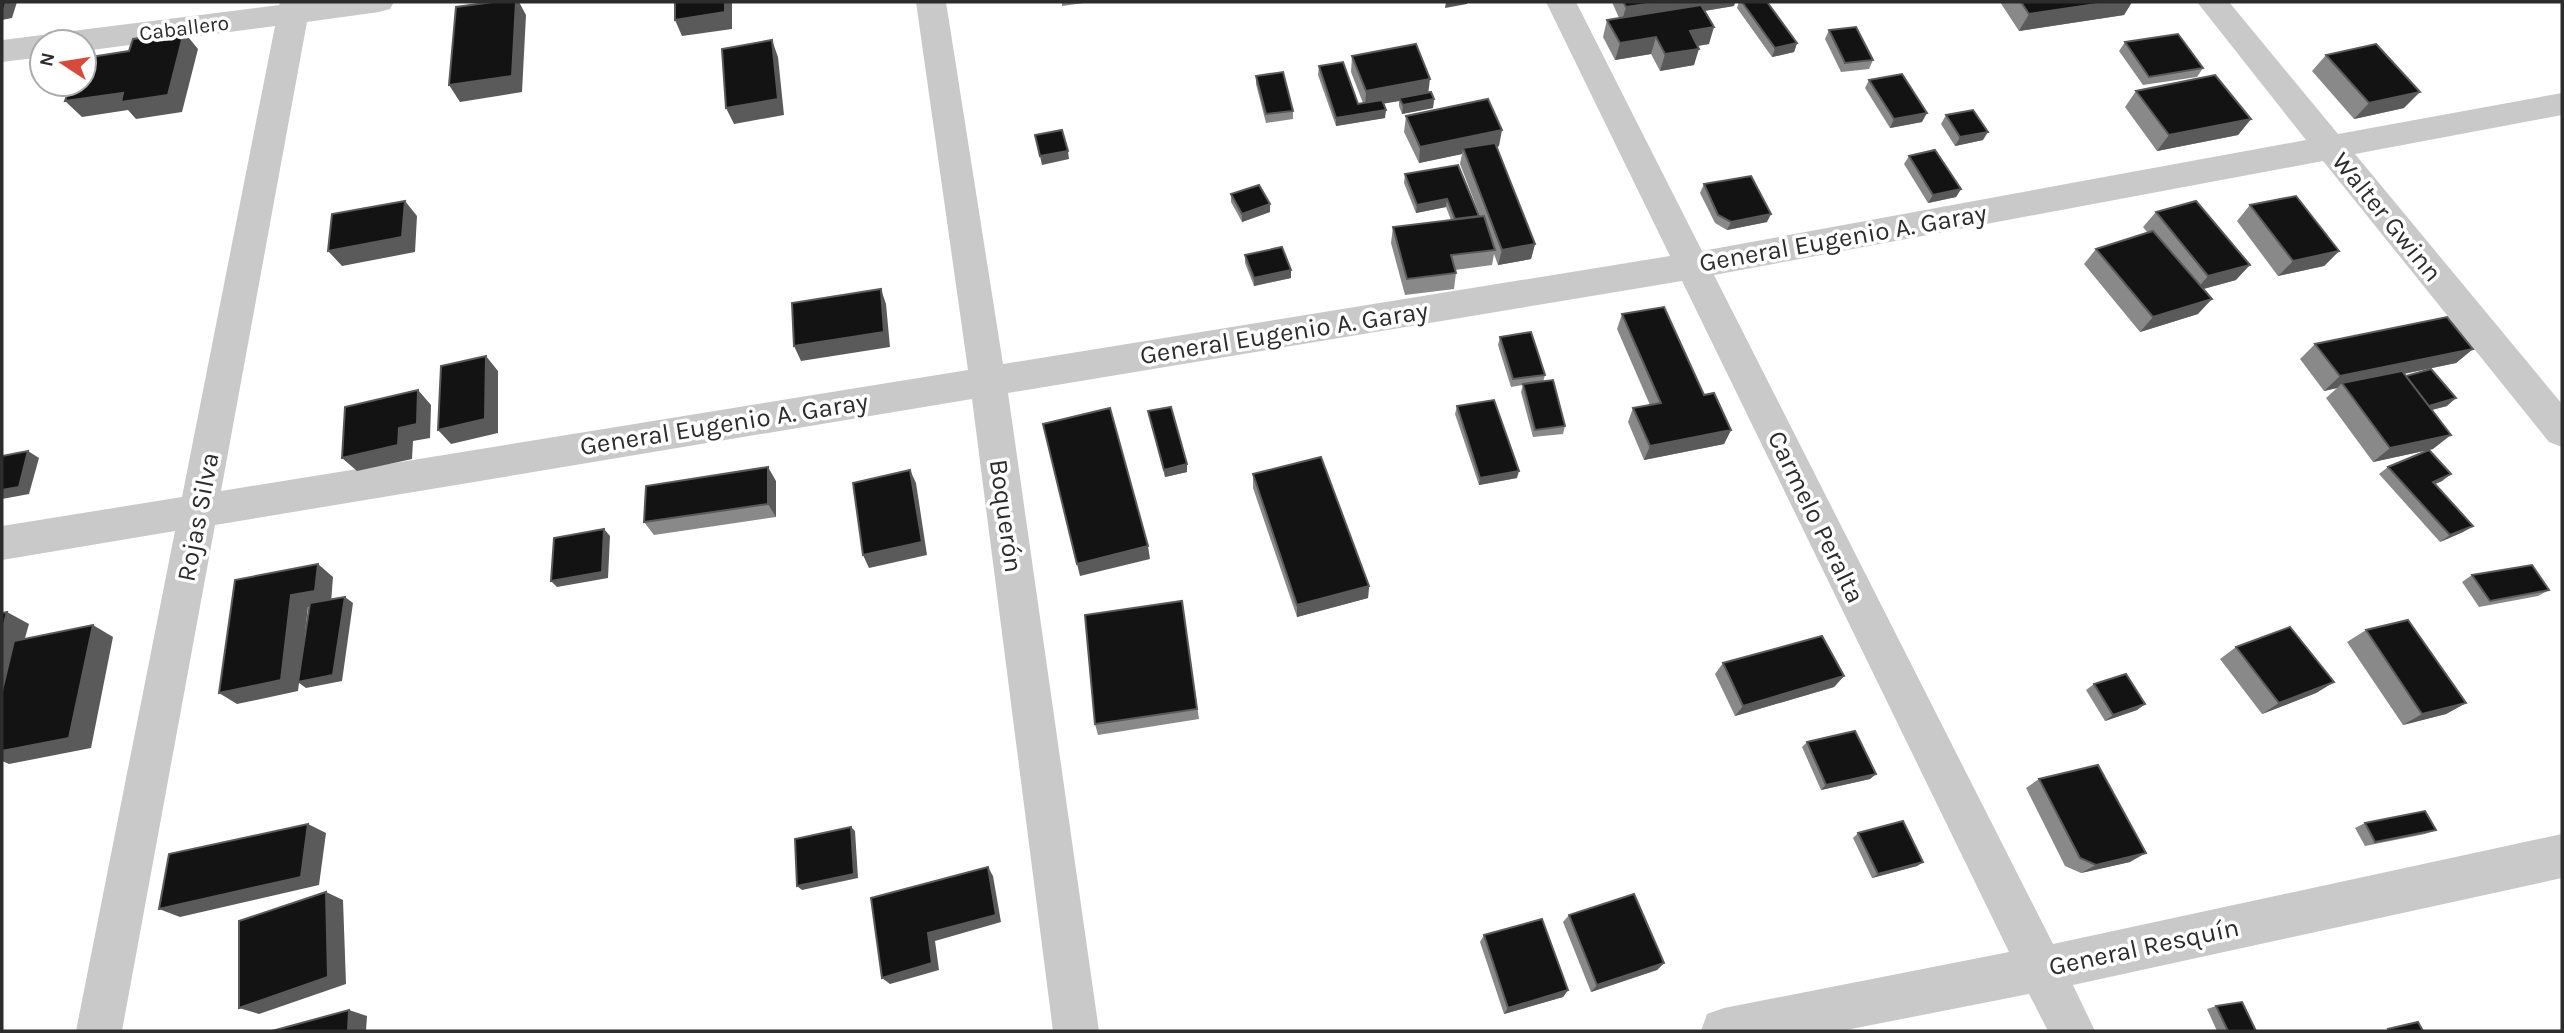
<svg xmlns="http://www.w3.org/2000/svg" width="2564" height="1033" font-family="Karla,sans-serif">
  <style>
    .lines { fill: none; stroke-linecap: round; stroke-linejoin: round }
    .minor { fill: #c9c9c9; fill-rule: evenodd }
    .wall { fill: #898989 }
    .shaded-wall { fill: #5a5a5a }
    .building { fill: #131313; stroke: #5a5a5a; stroke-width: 2 }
    .labels { text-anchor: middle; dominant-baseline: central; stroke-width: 7; stroke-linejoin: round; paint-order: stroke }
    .far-street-label { font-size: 21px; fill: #2c2c2c; stroke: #fff }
    .street-label { font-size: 26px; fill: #2c2c2c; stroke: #fff }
  </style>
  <rect width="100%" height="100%" fill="#fff"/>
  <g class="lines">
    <path class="minor" d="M280,2h114l-4,7 -11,3 -72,10 -86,469 747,-121 -52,-368h30l57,362 667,-108 -124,-254h30l126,249 604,-111 -109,-138h32l109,132 224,-41v22l-207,39 207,250v43l-13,-5 -226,-281 -609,114 339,669 509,-110v44l-489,107 22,46h-47l-19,-37 -188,37h-140l6,-17 17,-6 285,-56 -327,-671 -674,112 91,638h-46l-81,-632 -757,126 -93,506h-46l99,-500 -173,29v-34l180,-29 93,-471 -191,25v-9h-27l4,-8 11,-3 207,-26z
      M42,35l11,3 2,4h-13v15l-40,5v-22z"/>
  </g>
  <path class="wall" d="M1062,2h29l-29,4z
    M1612,2h123l-1,4 -29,5 4,33 -11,2 -4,19 -34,6 -9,-17 -36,6 -12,-23 4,-17 12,-2z
    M1739,2h28l30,41 -3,9 -22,5 -35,-49z
    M2000,2h132l-8,13 -105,16z
    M1829,30l44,30 -4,9 -28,3 -16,-33z
    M2125,42l78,26 -6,9 -54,8 -24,-34z
    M2326,55l78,53 -50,11 -42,-48z
    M1352,56l77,36 5,7 -1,9 -31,6 -3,-8v-5l-15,2 1,15 -49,8 -18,-51 1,-9 39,38 5,-1 -12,-31z
    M1256,76l37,35v8l-27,4 -10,-39z
    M1869,80l53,42 -32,6 -25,-40z
    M2136,91l115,28 -13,16 -81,16 -32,-44z
    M1946,115l37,25 -28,6 -14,-22z
    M1406,116l93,30 -2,1 38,97 -4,15 -33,6 -4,-11 -2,11 -37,5 1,3 -2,16 -49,6 -14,-52 2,-16 58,-7 -5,-13 -30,6 -12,-30 1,-9 75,42 -20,-52 2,-10 -43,9 -15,-31z
    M1909,156l52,33 -5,8 -28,6 -24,-39z
    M1704,184l63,38 -40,8 -12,-7 -15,-30z
    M1231,194l39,18 -28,10 -11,-20z
    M2250,205l89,46 -15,15 -46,10 -41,-55z
    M2156,212l80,68 -32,9 -6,25 -58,18 -56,-68 12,-15 52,-16 -5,-6z
    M1245,255l46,15v8l-37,8 -9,-23z
    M1622,314l82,81 27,35 -7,14 -80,16 -16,-38 5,-14 17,-3 -33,-76z
    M1500,337l45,38 -2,7 22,44 -2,8 -30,3 -12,-45 2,-7 -12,2 -13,-42z
    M2315,344l158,5 -17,14 -52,11 43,32 -15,4 1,39 -60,13 -47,-64 11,-10 -13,3 -24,-32z
    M1457,406l60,72 -38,7 -24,-71z
    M1148,411l39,61 -22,5z
    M2388,467l54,14 -7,3 38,42 -10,6 -23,10 -61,-68z
    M1253,474l116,112 -1,12 -71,19 -44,-129z
    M776,481v36l-122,18 -10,-13z
    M2472,575l77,15 -11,6 -59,11 -17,-25z
    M1182,601l17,118 -101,16 -3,-11z
    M2366,630l100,73 -20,11 -43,11 -56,-83z
    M2236,647l98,35 -18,11 -54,21 -42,-55z
    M1723,663l121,13 -10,11 -99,29 -20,-42z
    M2094,684l51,20 -8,6 -32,11 -19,-31z
    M1807,742l69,32 -6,5 -49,11 -19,-43z
    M2039,779l91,83 -49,11 -16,-7 -39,-78z
    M2365,823l71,7 -11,4 -60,12 -10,-18z
    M1858,833l65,29 -6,4 -45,12 -19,-40z
    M1569,915l95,48 -7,7 -66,22 -28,-70z
    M1484,935l84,55 -5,7 -59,17 -24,-72z
    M2216,1006l40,25h-39l-10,-22z"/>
  <path class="shaded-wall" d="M6,2h11l-5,16 -10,2v-11z
    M516,2h3l7,13 -4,77 -62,10 -11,-17z
    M725,2h7v27l-50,7 -7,-16z
    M1446,2h21v2l-22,4z
    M1661,2h74l-1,4 -113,18 5,-17z
    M2110,2h22l-8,13 -105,16 10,-17z
    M1714,27l-5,17 -25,4 6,-17z
    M184,32l14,17 -16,63 -46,7 -8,-9 -46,7 -17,-16z
    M1656,37l-5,17 -36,6 5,-17z
    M772,40l6,17 6,58 -50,9 -8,-16z
    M1797,43l-3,9 -22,5 3,-9z
    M1699,49l-5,16 -34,6 5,-17z
    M1430,79l-2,16 -29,3v3l-34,6 1,-16z
    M2420,92l-16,16 -50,11 15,-16z
    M1434,99l-1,9 -31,6 1,-9z
    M1386,110l-1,8 -49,8v-8z
    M1927,113l-5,9 -32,6 4,-9z
    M2251,119l-13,16 -81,16 12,-16z
    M1502,130l-3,16 -34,7 -2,-5 -1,6 -43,9 1,-16z
    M1988,132l-5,8 -28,6 5,-9z
    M1068,151l1,8 -27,6 -2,-9z
    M1961,189l-5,8 -28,6 5,-8z
    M1447,199l-1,8 -30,6 1,-8z
    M405,201l12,15 -2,36 -73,14 -14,-15z
    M1270,204v8l-28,10v-8z
    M1771,214l-4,8 -40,8 4,-8z
    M1535,244l-4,15 -33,6 4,-15z
    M2339,251l-15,15 -46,10 15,-15z
    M2250,265l-14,15 -41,11 13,-15z
    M1291,270v8l-37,8v-8z
    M881,289l5,15 4,43 -89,14 -7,-15z
    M2212,299l-14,15 -58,18 13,-15z
    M2473,349l-17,14 -112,23 -2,-3 -5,5 -13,3 16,-15z
    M486,356l12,15v62l-47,11 -13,-14z
    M418,390l13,15 -1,33 -17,3 -1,18 -55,12 -15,-13 57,-30z
    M2456,398l-9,8 -32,8 9,-7z
    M1731,430l-7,14 -80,16 6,-14z
    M2451,435l-18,14 -60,13 17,-14z
    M28,451l11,7 -10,36 -27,5v-9z
    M1187,464v8l-22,5 -1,-7z
    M768,467l8,14v36l-8,-13z
    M910,470l6,13 11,72 -58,13 -6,-13z
    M1519,471l-2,7 -38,7 1,-7z
    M2451,474l-9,7 -19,8 10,-7z
    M2473,526l-10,6 -23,10 10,-7z
    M604,529l6,7 -2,42 -51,9 -6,-6z
    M1148,546l2,13 -70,17 -3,-12z
    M318,564l15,13 -2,26 -23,4 -9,75 46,-85 8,6 -11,78 -36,7 -7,-5 -1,8 -61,13 -18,-11 72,-98z
    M1369,586l-1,12 -71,19v-12z
    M7,612l22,12 -18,63 -9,-5v-50z
    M93,625l20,12 -22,111 -82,16 -7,-3v-10z
    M1844,676l-10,11 -99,29 8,-10z
    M2334,682l-18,11 -54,21 17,-11z
    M2466,703l-20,11 -43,11 19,-11z
    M2145,704l-8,6 -32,11 8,-6z
    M1876,774l-6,5 -49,11 5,-5z
    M308,824l18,9 -7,52 -139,32 -21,-8z
    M851,827l4,4 3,47 -56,12 -5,-4z
    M2146,853l-16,9 -49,11 15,-8z
    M1923,862l-6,4 -45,12 6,-4z
    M988,867l5,9 8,46 -66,19 4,29 -49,14 -8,-6 46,-45z
    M326,892l17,8 3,84 -87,30 -20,-6z
    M1664,963l-7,7 -66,22 6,-7z
    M1568,990l-5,7 -59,17 4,-6z
    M349,1010l18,6 -1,15h-18z"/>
  <path class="building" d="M2,2h4l-2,7h-2z
    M493,2h23l-4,74 -63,9 7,-78z
    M675,2h50v10l-50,8z
    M1623,2h38l-35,5z
    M1742,2h25l30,41 -22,5z
    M2021,2h89l-81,12z
    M1701,5l13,22 -24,4 9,18 -34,5 -9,-17 -36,6 -13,-23z
    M1856,27l17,33 -28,3 -16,-33z
    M184,32l-16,63 -47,7 2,-9 -58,8 6,-17h13v-26l45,-7 4,-12z
    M2178,34l25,34 -54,9 -24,-35z
    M772,40l6,59 -52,9 -4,-59z
    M1416,44l14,35 -64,12 -14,-35z
    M2376,44l44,48 -51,11 -43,-48z
    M1343,62l15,42 24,-4 4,10 -50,8 -17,-52z
    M1283,72l10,39 -27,3 -10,-38z
    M1902,74l25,39 -33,6 -25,-39z
    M2215,75l36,44 -82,16 -33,-44z
    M1431,92l3,7 -31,6 -4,-7z
    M1488,99l14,31 -82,17 -14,-31z
    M1973,110l15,22 -28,5 -14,-22z
    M1062,130l6,21 -28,5 -5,-21z
    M1495,143l40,101 -33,6 -39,-102z
    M1935,150l26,39 -28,6 -24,-39z
    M1458,165l21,51 -24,3 -8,-20 -30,6 -12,-31z
    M1751,176l20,38 -40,8 -13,-7 -14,-31z
    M1259,185l11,19 -28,10 -11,-20z
    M2296,196l43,55 -46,10 -43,-56z
    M405,201l-3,36 -74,14 4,-37z
    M2196,201l54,64 -42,11 -52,-64z
    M1484,216l11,34 -44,5 5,18 -49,6 -14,-52z
    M2153,231l59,68 -59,18 -57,-68z
    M1282,247l9,23 -37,8 -9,-23z
    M881,289l3,43 -90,14 -2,-43z
    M1664,307l40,88 10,-2 17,37 -81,16 -17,-38 28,-5 -39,-89z
    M2447,317l26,32 -133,27 -25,-32z
    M1531,332l14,43 -32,4 -13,-42z
    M486,356l-1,63 -47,11 3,-64z
    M2431,369l25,29 -27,8 -23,-30z
    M2402,371l49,64 -61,13 -48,-65z
    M1553,380l12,46 -30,4 -12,-46z
    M418,390l-1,34 -18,4 -1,17 -56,13 3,-51z
    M1494,400l25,71 -39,7 -23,-72z
    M1171,407l16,57 -23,6 -16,-59z
    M1110,408l38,138 -71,18 -34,-140z
    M2429,450l22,24 -18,8 40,44 -23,9 -62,-68z
    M28,451l-9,36 -17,3v-34z
    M1321,457l48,129 -72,19 -44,-131z
    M768,467v37l-124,18 2,-36z
    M910,470l12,72 -59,13 -10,-72z
    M604,529l-2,43 -51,9 3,-43z
    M318,564l-3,27 -24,4 -10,85 -62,13 16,-113z
    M2532,565l17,25 -59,11 -18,-26z
    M345,597l-12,78 -35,7 12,-79z
    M1182,601l15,108 -102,15 -10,-109z
    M7,612l-5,20v-19z
    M2408,620l58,83 -44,11 -56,-84z
    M93,625l-24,113 -67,13v-60l12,-50z
    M2290,627l44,55 -55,21 -43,-56z
    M1822,636l22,40 -101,30 -20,-43z
    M2126,674l19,30 -32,11 -19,-31z
    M1855,731l21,43 -50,11 -19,-43z
    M2098,765l48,88 -50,12 -16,-7 -41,-79z
    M2425,811l11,19 -61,12 -10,-19z
    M1903,821l20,41 -45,12 -20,-41z
    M308,824l-7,53 -142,32 10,-55z
    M851,827l3,47 -57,12 -2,-47z
    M988,867l8,48 -68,18 4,30 -50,15 -11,-80z
    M326,892l2,85 -89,31v-87z
    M1634,894l30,69 -67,22 -28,-70z
    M1542,919l26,71 -60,18 -24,-73z
    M2242,1002l14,29h-28l-12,-25z
    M349,1010l-1,21h-76z
    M2418,1022l5,9h-34l-1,-2z"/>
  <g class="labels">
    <g class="far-street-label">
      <text transform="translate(184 28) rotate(-7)">Caballero</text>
    </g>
    <g class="street-label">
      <text transform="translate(2387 217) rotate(51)">Walter Gwinn</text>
      <text transform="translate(1843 238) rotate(-10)">General Eugenio A. Garay</text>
      <text transform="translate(1284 333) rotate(-9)">General Eugenio A. Garay</text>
      <text transform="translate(724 424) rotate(-9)">General Eugenio A. Garay</text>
      <text transform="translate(1006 516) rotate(82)">Boquerón</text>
      <text transform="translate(198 517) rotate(-79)">Rojas Silva</text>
      <text transform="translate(1816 517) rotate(64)">Carmelo Peralta</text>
      <text transform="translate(2144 947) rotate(-12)">General Resquín</text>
    </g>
  </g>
  <rect width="2564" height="1033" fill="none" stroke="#2c2c2c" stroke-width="7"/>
  <g transform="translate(63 63) rotate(282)"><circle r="33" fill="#ffffff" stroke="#ababab" stroke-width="2"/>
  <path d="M0-5L12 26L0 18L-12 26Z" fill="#d6493b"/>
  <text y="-10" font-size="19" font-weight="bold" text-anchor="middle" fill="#2c2c2c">N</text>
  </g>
</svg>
